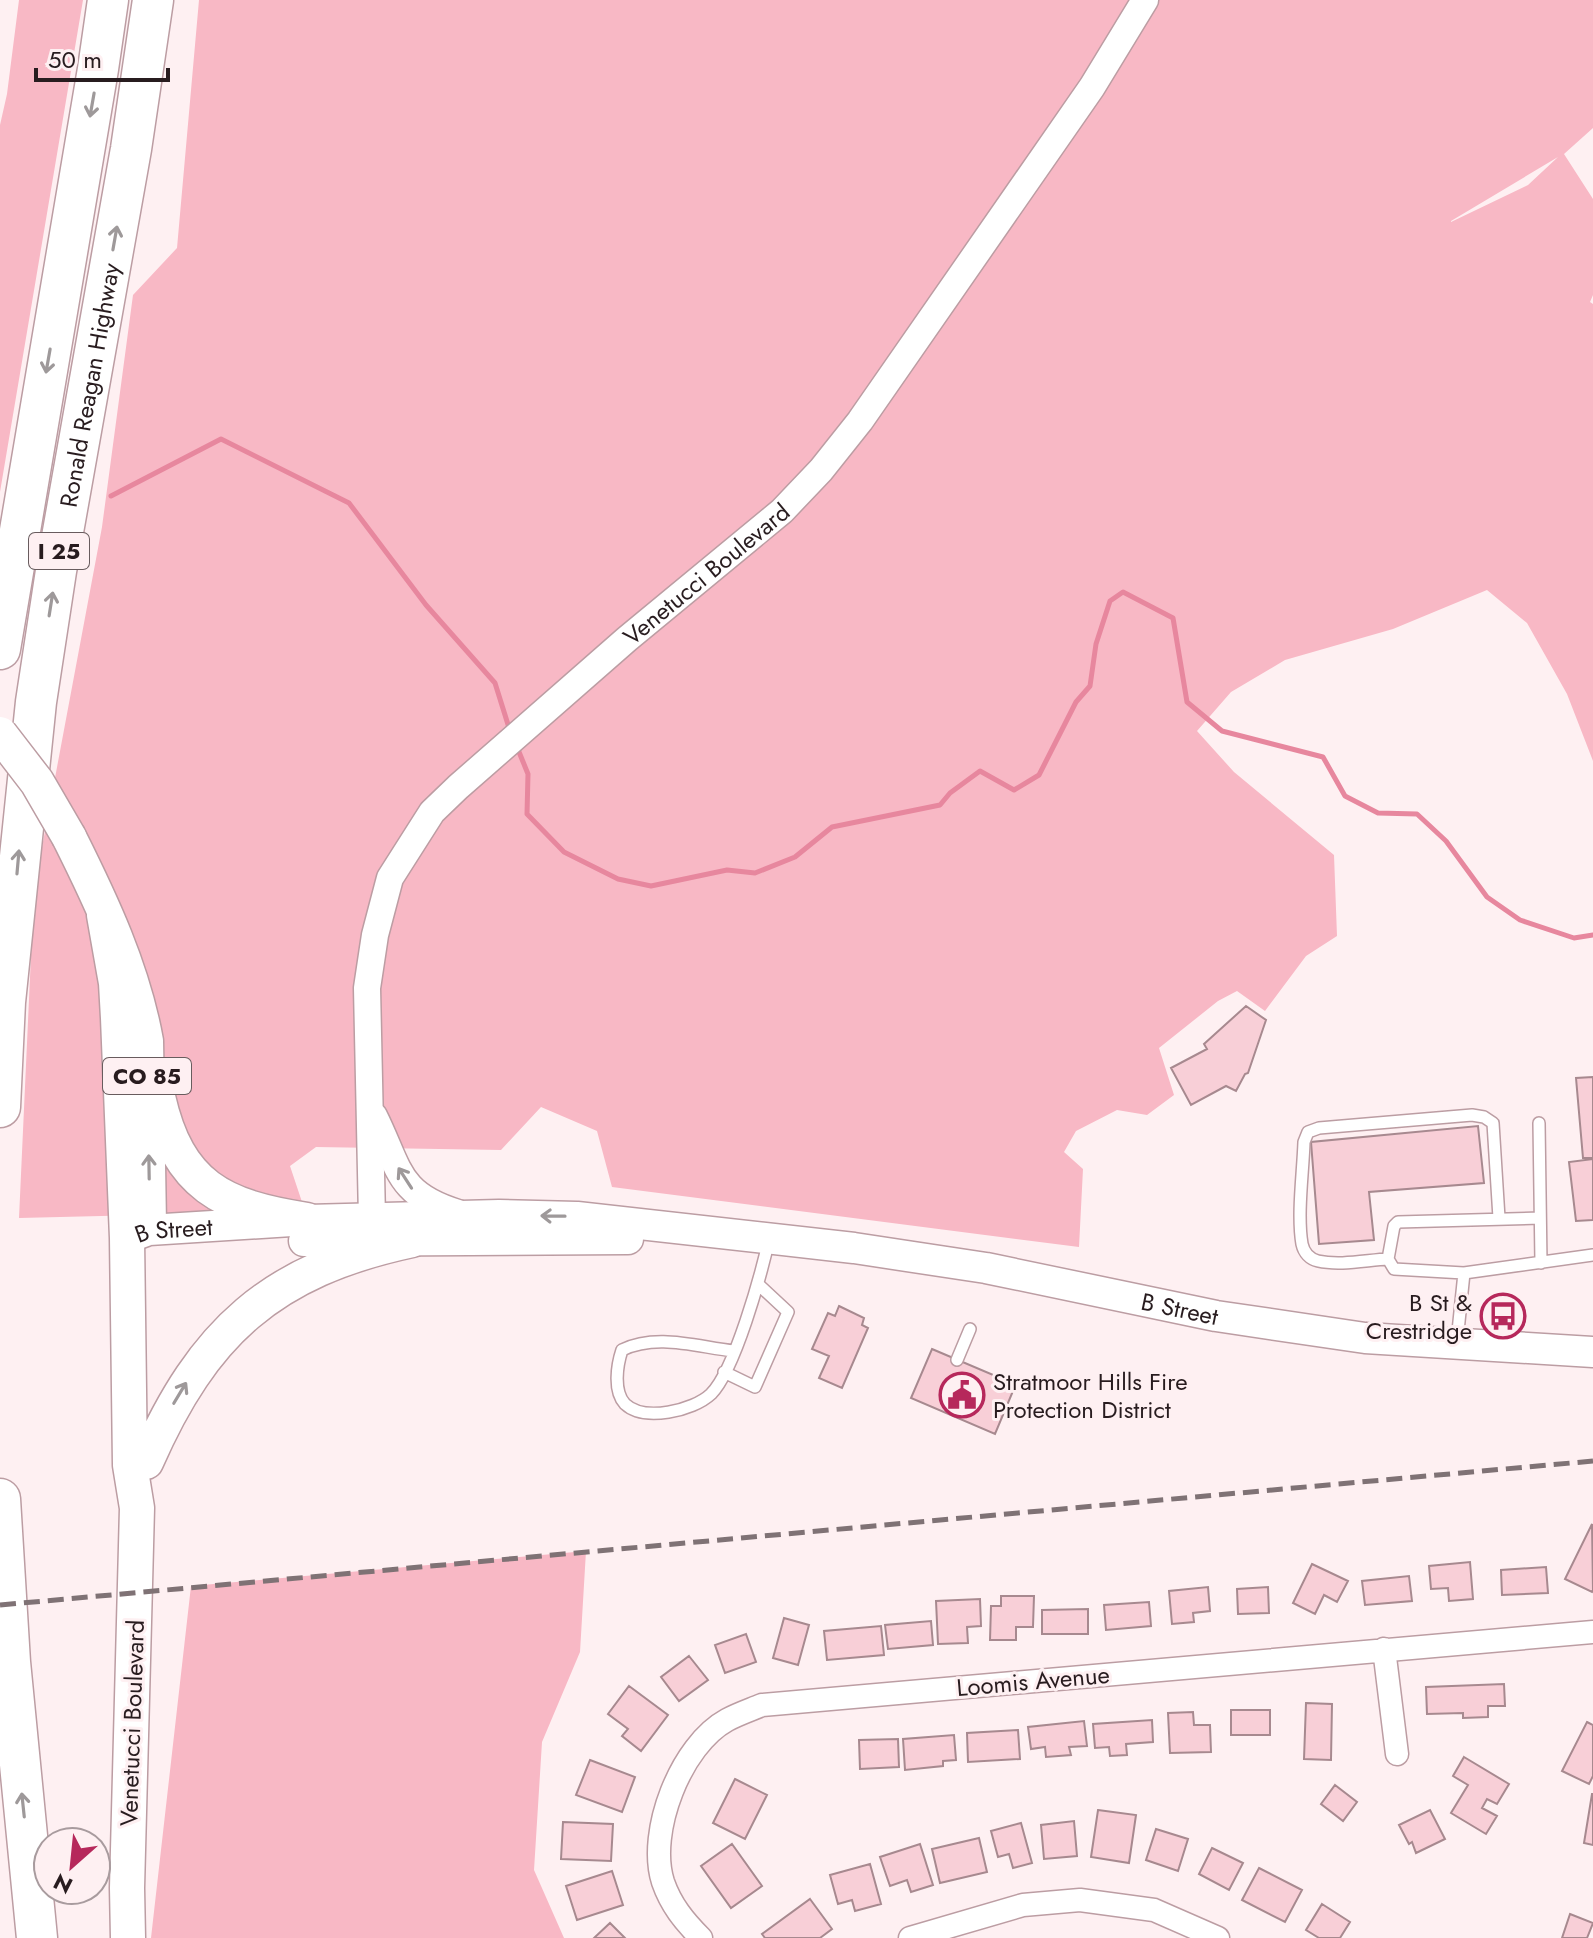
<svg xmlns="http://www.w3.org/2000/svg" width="1593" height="1938" font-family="Jost,sans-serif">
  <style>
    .green { fill: #f8b8c5; fill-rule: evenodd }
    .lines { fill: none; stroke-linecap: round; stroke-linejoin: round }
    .stream { stroke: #e7879e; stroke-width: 5 }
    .building { fill: #f8cfd7; stroke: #a7898f; stroke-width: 2 }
    .service-casing { stroke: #bc9da3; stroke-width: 14 }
    .minor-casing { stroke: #bc9da3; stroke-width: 25 }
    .tertiary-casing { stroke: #bc9da3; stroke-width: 29 }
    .secondary-casing { stroke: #bc9da3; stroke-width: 33 }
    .primary-casing { stroke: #bc9da3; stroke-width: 37 }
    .motorway-casing { stroke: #bc9da3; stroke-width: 43 }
    .service { stroke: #fff; stroke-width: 11 }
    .minor { stroke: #fff; stroke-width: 22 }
    .tertiary { stroke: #fff; stroke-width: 26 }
    .secondary { stroke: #fff; stroke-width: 30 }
    .primary { stroke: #fff; stroke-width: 34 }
    .motorway { stroke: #fff; stroke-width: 40 }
    .rail { stroke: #7f7275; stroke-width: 5; stroke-dasharray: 16 8; stroke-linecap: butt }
    .primary-bridge-casing { stroke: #bc9da3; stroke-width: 37; stroke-linecap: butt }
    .primary-bridge { stroke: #fff; stroke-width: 34 }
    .oneway { stroke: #9e999a }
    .labels { text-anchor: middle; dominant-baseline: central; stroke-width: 6; stroke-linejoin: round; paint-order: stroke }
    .shield { fill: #fef0f2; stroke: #685c5e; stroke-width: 2 }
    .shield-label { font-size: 22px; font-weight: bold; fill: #281c1f }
    .street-label { font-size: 24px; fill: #281c1f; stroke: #fef0f2 }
    .poi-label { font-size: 24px; fill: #281c1f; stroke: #fef0f2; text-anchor: end }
  </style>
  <rect width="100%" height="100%" fill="#fef0f2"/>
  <path class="green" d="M19,0h64l-83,492v-367l7,-31z
    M199,0h1394v128l-29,26 29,45v96l-3,7 3,2v457l-26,-67 -40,-71 -40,-33 -94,39 -108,31 -54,32 -34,39 37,41 100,83 3,81 -31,20 -41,55 -28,-20 -19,10 -59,47 15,47 -27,20 -30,-5 -41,21 -12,21 19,17 -4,78 -467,-60 -15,-56 -56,-24 -40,43 -185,-3 -26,19 15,45 -286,7 15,-328 68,-363 31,-232 44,-47zM1558,157l-30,28 -77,37v-1z
    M586,1551l-6,101 -38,90 -8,128 30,68h-413l40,-352z"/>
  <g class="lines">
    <path class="stream" d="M111,496l110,-57 128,64 77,102 69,78 15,48
      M517,747l11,27 -1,40 37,38 54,27 33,7 76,-16 28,3 40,-16 37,-30 108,-22 10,-12 30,-22 34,19 25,-15 37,-73 14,-16 6,-42 14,-43 13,-9 50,26 14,84 35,29 101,26 22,39 33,17 39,1 29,27 41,56 33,23 54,18 19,-3"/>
  </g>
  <path class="building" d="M1246,1006l20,14 -18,53 -3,1 -9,17 -10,-5 -35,19 -20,-37 36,-19 -3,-5z
    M1593,1077v81h-10l-7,-80z
    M1478,1126l6,57 -115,9 5,48 -55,4 -8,-102z
    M1593,1159v61l-17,1 -7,-59z
    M839,1306l25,12 -2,7 6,3 -26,60 -23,-10 10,-22 -17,-7 16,-36 7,3z
    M932,1349l66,28 -3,6 18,8 -18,43 -84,-36z
    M1592,1524l1,66 -1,2 -27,-13z
    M1470,1562l3,37 -24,2 -1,-13 -17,1 -2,-23z
    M1312,1564l36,17 -11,21 -13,-7 -9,19 -22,-11z
    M1546,1567l2,26 -46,2 -1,-25z
    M1409,1576l3,25 -47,4 -3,-24z
    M1208,1587l2,24 -17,2 1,9 -22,2 -3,-33z
    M1268,1587l1,26 -31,1 -1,-25z
    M1001,1596h33l-1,31h-17v13h-26l1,-34h10z
    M980,1599l1,27 -14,1 1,16 -30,1 -2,-43z
    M1149,1602l2,24 -45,4 -2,-25z
    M1088,1609v25h-46v-24z
    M784,1618l25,7 -11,40 -25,-7z
    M931,1621l2,24 -45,4 -3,-24z
    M881,1626l3,29 -57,5 -3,-29z
    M746,1634l10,28 -31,11 -10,-28z
    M689,1656l19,24 -29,21 -18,-24z
    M1504,1684l1,22h-17v11l-25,1v-5l-36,1 -1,-27z
    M629,1686l39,29 -27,36 -19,-15 6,-7 -20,-15z
    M1306,1703l26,1 -1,56 -27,-1z
    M1231,1710h39v25h-39z
    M1193,1712l1,13h16l1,27 -41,1 -2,-40z
    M1152,1720l1,22 -27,2 1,11 -17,1 -1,-9 -14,1 -2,-24z
    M1084,1721l3,25 -18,1 2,8 -25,2 -1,-10 -14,2 -3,-22z
    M1587,1722l6,3v51l-4,8 -27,-13z
    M1018,1730l2,29 -52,3 -1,-29z
    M954,1735l2,25 -13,1v5l-38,4 -2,-31z
    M898,1739l1,28 -39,2 -1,-29z
    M1464,1757l45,27 -12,20 -10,-5 -5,9 15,8 -11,18 -35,-21 17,-28 -15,-9z
    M590,1760l45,17 -13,35 -46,-17z
    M735,1779l32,16 -22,44 -32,-16z
    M1335,1785l22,17 -14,19 -22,-17z
    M1592,1794h1v51l-9,-2z
    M1098,1810l38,5 -7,48 -38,-6z
    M1430,1810l15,29 -29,14 -4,-11 -3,2 -10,-19z
    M1074,1821l3,35 -33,3 -3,-34z
    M563,1822l50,2 -2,37 -50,-2z
    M1021,1823l11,40 -19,5 -4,-14 -11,3 -7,-26z
    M1156,1829l32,10 -10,32 -32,-11z
    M979,1838l8,34 -47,11 -8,-34z
    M732,1844l30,42 -31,22 -30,-42z
    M920,1844l13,41 -22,7 -4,-12 -17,6 -10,-29z
    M1212,1848l31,15 -14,27 -30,-16z
    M870,1864l11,40 -26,7 -3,-11 -14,4 -8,-29z
    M1259,1868l43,22 -17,32 -43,-22z
    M612,1871l11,34 -46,15 -11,-34z
    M810,1899l22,30 -12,9h-55l-3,-4z
    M1322,1904l28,18 -10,16h-21l-13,-8z
    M1570,1914l23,9 -6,15h-25z
    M610,1923l15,15h-31z"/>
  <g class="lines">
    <g class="service-casing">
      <path id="service" d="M1539,1123l2,140
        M1388,1259c-21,1 -48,7 -70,2 -8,-2 -14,-8 -16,-17 -5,-30 1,-71 2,-102l4,-10 11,-4 153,-13 12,2 9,6 6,95
        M1464,1273l-70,-4 -6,-10 6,-33 4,-4 142,-4
        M1457,1341l7,-68 129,-18
        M734,1351c-37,-4 -77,-18 -112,-1 -5,15 -9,41 3,54 19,18 68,7 86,-10 24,-24 50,-119 58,-155
        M957,1360l13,-31
        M724,1372l31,15 33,-75 -29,-27"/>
    </g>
    <g class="minor-casing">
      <path id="minor" d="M1384,1649l13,105
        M701,1938c-17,-17 -30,-33 -38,-56 -16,-50 18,-137 64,-162 11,-6 23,-10 35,-15l831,-73
        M910,1938l113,-33 57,-5 74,10 64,28"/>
    </g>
    <g class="tertiary-casing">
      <g id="tertiary">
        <path d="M374,1116c26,52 22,78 84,97"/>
        <path id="s1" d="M372,1218l-5,-230 8,-53 15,-57 42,-66 26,-25 169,-148 155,-128 39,-41 39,-49 232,-334 53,-87"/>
      </g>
    </g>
    <g class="secondary-casing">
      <g id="secondary">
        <path id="s2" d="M127,1238l22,-8 158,-10 192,-5 78,2 277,31 132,20 230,48 149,22 228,14"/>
        <path d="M304,1241l324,-2"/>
      </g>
    </g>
    <g class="primary-casing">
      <path id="primary" d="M69,837c33,66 64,132 77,204l3,184
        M104,915l12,68 2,35 9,220 3,227 7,43 -10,380 1,50
        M158,1097c20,89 64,110 149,123
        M146,1462c57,-130 125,-192 266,-222"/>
    </g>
    <g class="motorway-casing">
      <g id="motorway">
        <path d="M0,649l98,-580 10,-69"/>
        <path id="s3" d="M0,1107l5,-105 31,-300 20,-131 75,-422 22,-149"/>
        <path d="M0,1499l10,163 27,276"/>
      </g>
    </g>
    <use href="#service" class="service"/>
    <use href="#minor" class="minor"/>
    <use href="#tertiary" class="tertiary"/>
    <use href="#secondary" class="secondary"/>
    <use href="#primary" class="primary"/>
    <use href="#motorway" class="motorway"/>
    <path class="rail" d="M0,1605l1593,-144"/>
    <g class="primary-bridge-casing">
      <path id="primary-bridge" d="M0,734l37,48 32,55"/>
    </g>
    <use href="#primary-bridge" class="primary-bridge"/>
  </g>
  <defs><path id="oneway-shaft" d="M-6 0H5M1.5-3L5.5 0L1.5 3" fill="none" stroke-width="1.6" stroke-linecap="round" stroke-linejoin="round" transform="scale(2)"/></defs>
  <g class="oneway">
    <use href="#oneway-shaft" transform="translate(92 105) rotate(100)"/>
    <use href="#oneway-shaft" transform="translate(115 238) rotate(-80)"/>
    <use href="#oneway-shaft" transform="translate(48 361) rotate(100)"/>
    <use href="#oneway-shaft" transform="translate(51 604) rotate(-81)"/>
    <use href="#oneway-shaft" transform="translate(18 862) rotate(-85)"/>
    <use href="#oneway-shaft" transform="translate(149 1167) rotate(-91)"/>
    <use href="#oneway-shaft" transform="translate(405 1178) rotate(-123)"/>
    <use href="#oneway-shaft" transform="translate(553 1216) rotate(-179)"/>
    <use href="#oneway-shaft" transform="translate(180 1393) rotate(-59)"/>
    <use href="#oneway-shaft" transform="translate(23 1805) rotate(-96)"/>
  </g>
  <defs>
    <g id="bus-ring" transform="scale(2.3)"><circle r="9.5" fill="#fef0f2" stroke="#b6285b" stroke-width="1.5"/><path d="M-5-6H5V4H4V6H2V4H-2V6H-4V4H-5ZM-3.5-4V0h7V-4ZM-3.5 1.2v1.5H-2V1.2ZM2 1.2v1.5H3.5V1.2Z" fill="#b6285b"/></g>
    <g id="civic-ring" transform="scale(2.3)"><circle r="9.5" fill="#fef0f2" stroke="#b6285b" stroke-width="1.5"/><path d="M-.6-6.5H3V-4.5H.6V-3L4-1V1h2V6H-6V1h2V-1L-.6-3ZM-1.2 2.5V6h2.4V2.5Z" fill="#b6285b"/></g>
  </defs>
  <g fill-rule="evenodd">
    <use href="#bus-ring" x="1503" y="1316"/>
    <use href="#civic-ring" x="962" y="1395"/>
  </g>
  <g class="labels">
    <g class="shield">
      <rect x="29" y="533" width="60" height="36" rx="6"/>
      <rect x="103" y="1058" width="88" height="36" rx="6"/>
    </g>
    <g class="shield-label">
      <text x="59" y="551">I 25</text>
      <text x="147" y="1076">CO 85</text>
    </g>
    <g class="street-label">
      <text stroke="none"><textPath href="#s3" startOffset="728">Ronald Reagan Highway</textPath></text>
      <text stroke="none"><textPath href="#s1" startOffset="784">Venetucci Boulevard</textPath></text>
      <text stroke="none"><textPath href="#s2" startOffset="48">B Street</textPath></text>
      <text stroke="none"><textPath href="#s2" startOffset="1062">B Street</textPath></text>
      <text transform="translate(1033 1681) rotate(-5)">Loomis Avenue</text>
      <text transform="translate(132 1723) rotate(-88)">Venetucci Boulevard</text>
    </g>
    <g class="poi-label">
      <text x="1472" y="1302">B St &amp;<tspan x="1472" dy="28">Crestridge</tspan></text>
      <text x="993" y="1381" text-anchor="start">Stratmoor Hills Fire<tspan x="993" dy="28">Protection District</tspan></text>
    </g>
  </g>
  <g transform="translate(72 1866) rotate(207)"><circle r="38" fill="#fef0f2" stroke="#a89b9e" stroke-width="2"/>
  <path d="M0-6L14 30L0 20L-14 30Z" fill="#b6285b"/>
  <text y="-12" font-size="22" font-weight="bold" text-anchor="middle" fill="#281c1f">N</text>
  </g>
  <path d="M36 68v12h132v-12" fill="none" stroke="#281c1f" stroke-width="4"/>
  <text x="48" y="68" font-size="24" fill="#281c1f" stroke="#fef0f2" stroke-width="6" paint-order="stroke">50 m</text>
</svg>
